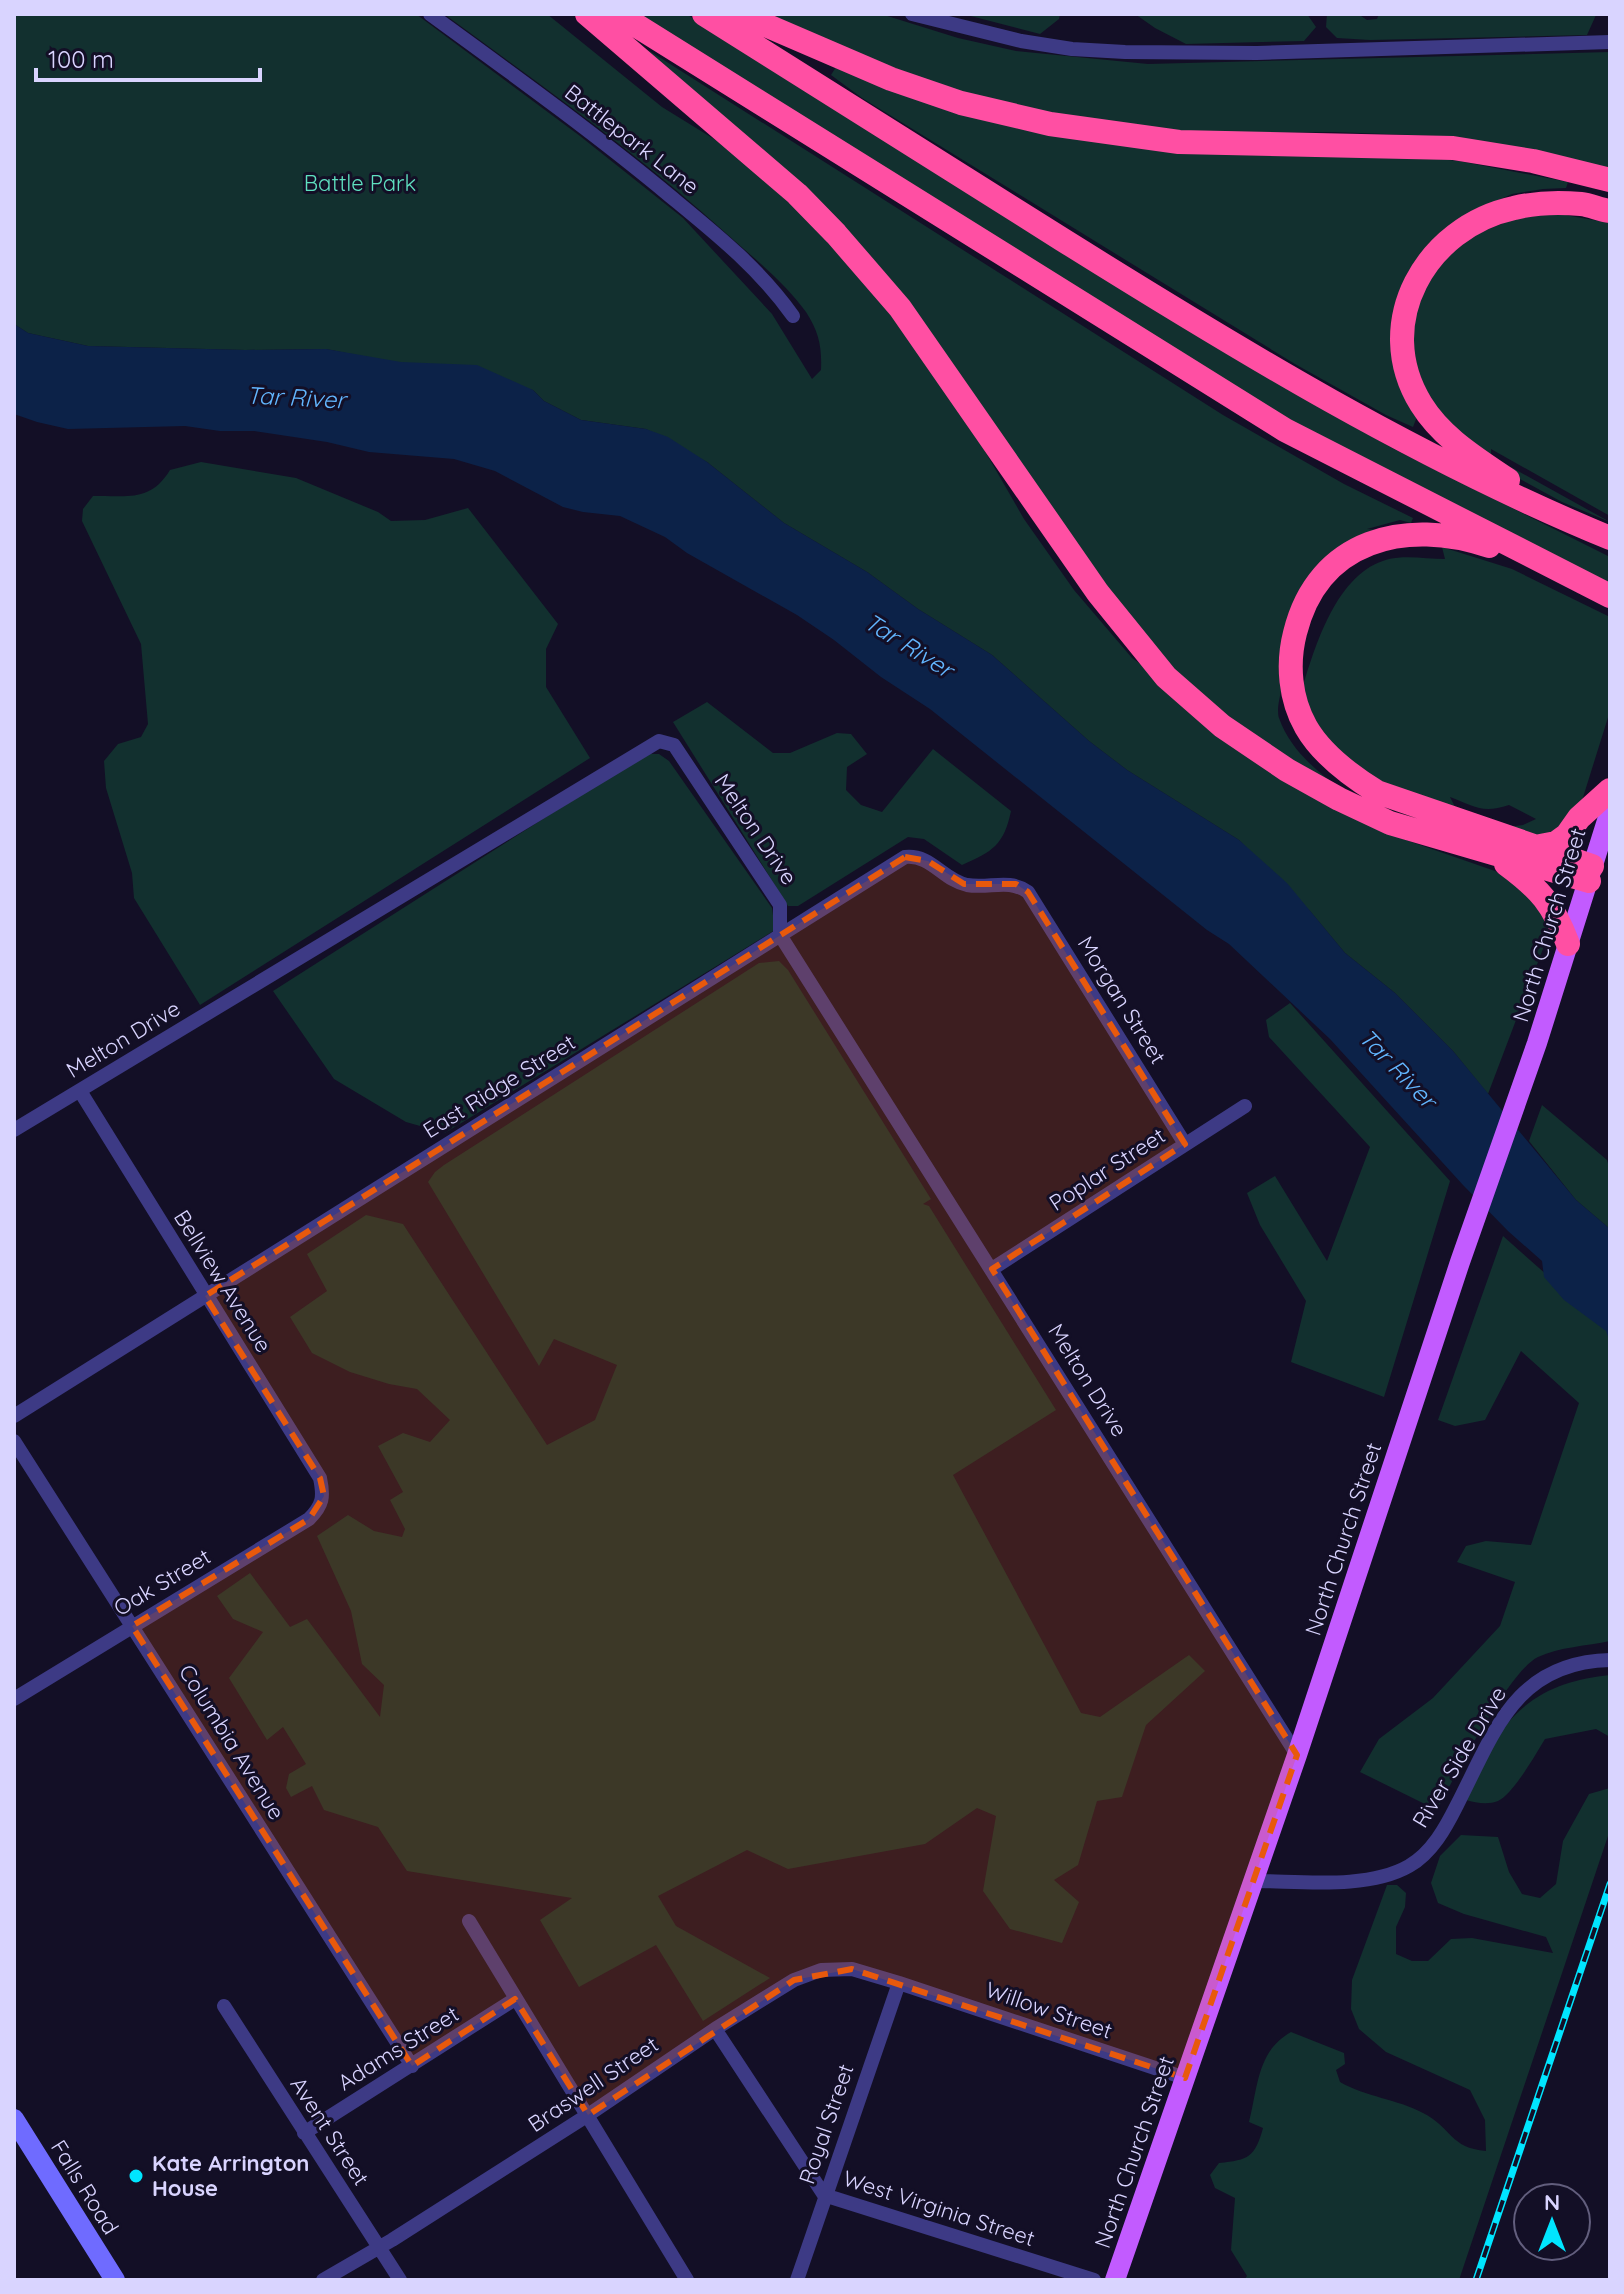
<svg xmlns="http://www.w3.org/2000/svg" width="1624" height="2294" font-family="Quicksand,sans-serif">
  <style>
    .green { fill: #12302f }
    .water { fill: #0c2248 }
    .lines { fill: none; stroke-linecap: round; stroke-linejoin: round }
    .street { stroke: #3d3a85; stroke-width: 14 }
    .secondary { stroke: #6f6bff; stroke-width: 20 }
    .primary { stroke: #c25bff; stroke-width: 20 }
    .highway { stroke: #ff4fa3; stroke-width: 24 }
    .rail-casing { stroke: #00e5ff; stroke-width: 7 }
    .rail { stroke: #130f26; stroke-width: 4; stroke-dasharray: 12; stroke-linecap: butt }
    .marked { fill: #e8590c; fill-opacity: 0.2; stroke: #e8590c; stroke-width: 6; stroke-dasharray: 16 10; stroke-linejoin: round }
    .poi-dot { fill: #00e5ff; stroke: #130f26; stroke-width: 3 }
    .labels { text-anchor: middle; dominant-baseline: central; stroke-width: 6; stroke-linejoin: round; paint-order: stroke }
    .street-label { font-size: 22px; fill: #d9d4ff; stroke: #130f26 }
    .park-label { font-size: 22px; fill: #5fe0c0; stroke: #130f26 }
    .poi-label { font-size: 22px; font-weight: bold; fill: #d9d4ff; stroke: #130f26; text-anchor: start }
    .water-label { font-size: 24px; font-style: italic; fill: #62b6ff; stroke: #130f26 }
  </style>
  <rect width="100%" height="100%" fill="#130f26"/>
  <path class="green" d="M14,14h402l164,122 103,82 89,96 40,65 9,-9c1,-23 -2,-38 -15,-58 -21,-29 -51,-53 -78,-77 -89,-81 -187,-150 -284,-221h103l115,93 73,45 120,112 108,149 61,106 50,71 58,68 227,162 44,19 92,32 35,24 22,30 -64,169 -35,-43 -58,-58 -50,-40 -35,-42 -71,-71 -112,-70 -38,-29 -97,-86 -74,-46 -51,-37 -83,-49 -77,-61 -61,-33 -65,-9 -37,-19 -11,-11 -207,-41 -81,1 -157,-4 -60,-13 -14,-9z
    M639,14h47l588,367 118,67 218,109v22l-3,3 -276,-138 -111,-64z
    M759,14h122l77,24 58,13 132,13 462,-12v117l-171,-33 -106,-4 -159,2 -191,-31z
    M963,14h97l-1,5 -19,15z
    M1135,14h172l9,13 -12,14 -118,3 -31,-16z
    M1327,14h31l9,6 10,-1 2,-5 217,1 -9,20 -217,5 -33,-2 -11,-11z
    M648,50l575,365 121,69 69,34 -2,5 -11,-3 -33,9 22,2 -59,27c-11,28 -59,139 -51,160 11,31 36,52 61,70l-11,-3 -108,-74 -27,-22 -48,-49 -223,-311z
    M836,67l140,49 483,45 109,21 -2,6 -23,1 -31,5 -42,19 -68,78 16,123 -5,13 -27,-12 -91,-51 -433,-266 -31,-23z
    M1554,213l56,10v293l-119,-67v7l119,66 -48,-20 -44,-24 -67,-47 -31,-50 -9,-34 2,-32 14,-40 37,-36 52,-21z
    M201,462l95,16 82,34 13,9 34,-1 43,-12 90,116 -12,25v38l44,71 -390,247 -66,-107 -2,-25 -26,-85 -2,-27 14,-17 23,-7 7,-13 -7,-80 -59,-123 1,-12 10,-13c34,-1 57,7 77,-26z
    M1442,547l70,22 98,48v94l-30,96 -31,31 -49,-10 23,-3 13,-6 -27,-14c-27,9 -35,1 -59,-8l6,12 -55,-14 -70,-47 -30,-56c14,-45 35,-120 88,-133 17,-4 39,0 56,0z
    M707,702l66,51h17l47,-20 14,1 16,20 -20,13 -1,23 15,15 21,7 51,-63 78,62c-7,34 -19,41 -49,54l-38,-26 -16,-2 -110,69h-10l-115,-184z
    M645,754h14l10,7 103,147 3,22 -330,203 -39,-11 -72,-43 -61,-88z
    M779,961l9,9 143,229 -8,5 6,2 127,204 -103,65 128,238 19,4 89,-62 16,16 -59,54 -24,72 -25,4 -19,64 -24,15 25,22 -17,41 -52,-14 -27,-38 13,-75 -19,-8 -52,36 -137,25 -41,-19 -89,46 18,30 94,52 -67,43 -47,-76 -77,42 -39,-67 32,-22 -165,-27 -29,-44 -54,-17 -12,-24 -21,11 -5,-9 3,-14 17,-10 -23,-37 -16,13 -38,-62 34,-46 -30,-13 -16,-23 33,-23 40,54 17,-8 73,98 4,-32 -22,-21 -11,-53 -34,-75 31,-21 26,16 28,6 3,-8 -15,-29 13,-8 -25,-46 25,-13 27,9 20,-22 -33,-31 -28,-5 -39,-12 -38,-19 -22,-36 37,-26 -20,-37 59,-39 37,9 144,221 48,-25 22,-55 -63,-26 -15,27 -111,-184 7,-10 9,-7 315,-202z
    M1290,1003l160,178 -66,216 -93,-35 15,-61 -46,-76 -13,-32 28,-17 52,85 43,-114 -101,-110 -3,-17z
    M1542,1105l65,55 3,10v59l-34,-29 -47,-59z
    M1503,1236l107,95v310c-23,5 -51,6 -72,16 -29,14 -85,122 -101,153l-77,-38 19,-33 54,-41 67,-72 15,-44 -58,-20 9,-16 20,-5 45,4 48,-142 -58,-52 -36,69 -30,6 -17,-6z
    M1610,1675v62l-14,-8 -51,10c-9,15 -32,55 -47,62 -10,4 -22,2 -32,-1 13,-23 25,-56 41,-76 27,-33 63,-45 103,-49z
    M1610,1788v42l-151,450h-215l3,-4 -16,-26 4,-52 -20,-10 -5,-13 9,-12c30,-3 36,-6 44,-35l-14,-6c9,-35 8,-71 42,-90l53,21 1,11 -9,6 4,12c26,15 57,17 83,31 29,15 27,35 63,38l-1,-31 -15,-30 -84,-38 -27,-23 -8,-20 1,-29 35,-95h10l9,8 -1,14 -9,20v27l16,7h16l23,-22 21,-1 81,15 -7,-16 -82,-23 -26,-11 -7,-20 9,-27 21,-21 37,2 11,35 13,22 18,4 16,-14 7,-43 26,-47z"/>
  <path class="water" d="M14,324l14,9 60,13 157,4 81,-1 75,13 76,3 56,25 11,11 37,19 65,9 22,8 39,25 77,61 83,49 51,37 74,46 97,86 38,29 112,70 48,43 58,70 50,40 58,58 123,149 34,29v114l-4,-12 -42,-31 -20,-23 -2,-16 -34,-30 -45,-46 -133,-146 -101,-95 -22,-14 -277,-221 -49,-32 -47,-37 -37,-25 -110,-62 -22,-16 -45,-21 -37,-4 -20,-5 -68,-36 -41,-12 -85,-7 -42,-10 -73,-11h-34l-35,-5 -117,3 -31,-7 -23,-8z"/>
  <g class="lines">
    <path class="street" d="M430,14c81,59 163,118 240,182 45,37 89,72 123,120
      M912,14l109,27 51,8 53,3 132,1 353,-11
      M14,1130l645,-389 15,4 106,160v30l517,820
      M992,1269l253,-163
      M14,1416l891,-559c26,-3 38,23 62,28 23,4 41,-7 61,7l157,252
      M14,1441l398,625
      M14,1699l295,-180c14,-14 15,-22 11,-41l-240,-387
      M1253,1881c47,0 114,9 156,-15 23,-13 37,-39 48,-61 37,-72 58,-143 153,-145
      M469,1921l218,359
      M224,2006l176,274
      M715,2029l109,166 270,85
      M304,2133l211,-134
      M323,2280l69,-40 196,-125 127,-86 79,-49 27,-10 31,-1 47,14 286,95
      M797,2280l102,-297"/>
    <path class="secondary" d="M14,2119l101,161"/>
    <path class="primary" d="M1115,2280l182,-525 163,-493 77,-219 73,-232"/>
    <path class="highway" d="M587,14l210,180 39,40 64,74 198,285 68,84 56,49 65,44 52,29 51,24 199,58
      M618,14l667,416 325,166
      M704,14c120,75 240,150 359,226 176,110 355,219 547,298
      M740,14l151,65 70,24 89,21 129,18 274,6 80,13 77,19
      M1508,480c-32,-22 -66,-42 -87,-76 -50,-81 5,-177 93,-196 20,-5 46,-6 67,-4 10,1 19,6 29,7
      M1489,546c-83,-28 -171,-7 -194,87 -8,31 -5,66 11,94 16,28 45,49 71,65l215,74
      M1535,847l21,-4 11,-8 12,-17 31,-28
      M1506,864c34,25 47,40 62,80"/>
    <g class="rail-casing">
      <path id="rail" d="M1476,2280l134,-396"/>
    </g>
    <use href="#rail" class="rail"/>
  </g>
  <path class="marked" d="M905,857l23,4 36,23h52l12,8 157,252 -193,125 305,486 -112,323 -333,-109 -58,11 -206,135 -73,-116 -103,67 -280,-440 177,-107 15,-23 -4,-18 -115,-182z"/>
  <circle class="poi-dot" cx="136" cy="2176" r="8"/>
  <g class="labels">
    <g class="street-label">
      <text transform="translate(632 139) rotate(38)">Battlepark Lane</text>
      <text transform="translate(756 829) rotate(56)">Melton Drive</text>
      <text transform="translate(1549 925) rotate(-73)">North Church Street</text>
      <text transform="translate(1122 1000) rotate(58)">Morgan Street</text>
      <text transform="translate(123 1039) rotate(-31)">Melton Drive</text>
      <text transform="translate(499 1086) rotate(-32)">East Ridge Street</text>
      <text transform="translate(1107 1169) rotate(-33)">Poplar Street</text>
      <text transform="translate(223 1281) rotate(58)">Bellview Avenue</text>
      <text transform="translate(1088 1380) rotate(58)">Melton Drive</text>
      <text transform="translate(1343 1539) rotate(-72)">North Church Street</text>
      <text transform="translate(162 1582) rotate(-31)">Oak Street</text>
      <text transform="translate(232 1742) rotate(58)">Columbia Avenue</text>
      <text transform="translate(1459 1757) rotate(-59)">River Side Drive</text>
      <text transform="translate(1049 2010) rotate(19)">Willow Street</text>
      <text transform="translate(398 2048) rotate(-32)">Adams Street</text>
      <text transform="translate(593 2084) rotate(-34)">Braswell Street</text>
      <text transform="translate(826 2124) rotate(-71)">Royal Street</text>
      <text transform="translate(330 2131) rotate(57)">Avent Street</text>
      <text transform="translate(1134 2152) rotate(-71)">North Church Street</text>
      <text transform="translate(85 2187) rotate(58)">Falls Road</text>
      <text transform="translate(939 2208) rotate(18)">West Virginia Street</text>
    </g>
    <g class="park-label">
      <text x="360" y="183">Battle Park</text>
    </g>
    <g class="poi-label">
      <text x="152" y="2163">Kate Arrington<tspan x="152" dy="25">House</tspan></text>
    </g>
    <g class="water-label">
      <text transform="translate(296 397) rotate(3)">Tar River</text>
      <text transform="translate(909 645) rotate(32)">Tar River</text>
      <text transform="translate(1398 1068) rotate(46)">Tar River</text>
    </g>
  </g>
  <rect width="1624" height="2294" fill="none" stroke="#d9d4ff" stroke-width="32"/>
  <g transform="translate(1552 2222)"><circle r="38" fill="#130f26" stroke="#625e7d" stroke-width="2"/>
  <path d="M0-6L14 30L0 20L-14 30Z" fill="#00e5ff"/>
  <text y="-12" font-size="22" font-weight="bold" text-anchor="middle" fill="#d9d4ff">N</text>
  </g>
  <path d="M36 68v12h224v-12" fill="none" stroke="#d9d4ff" stroke-width="4"/>
  <text x="48" y="68" font-size="24" fill="#d9d4ff" stroke="#130f26" stroke-width="6" paint-order="stroke">100 m</text>
</svg>
